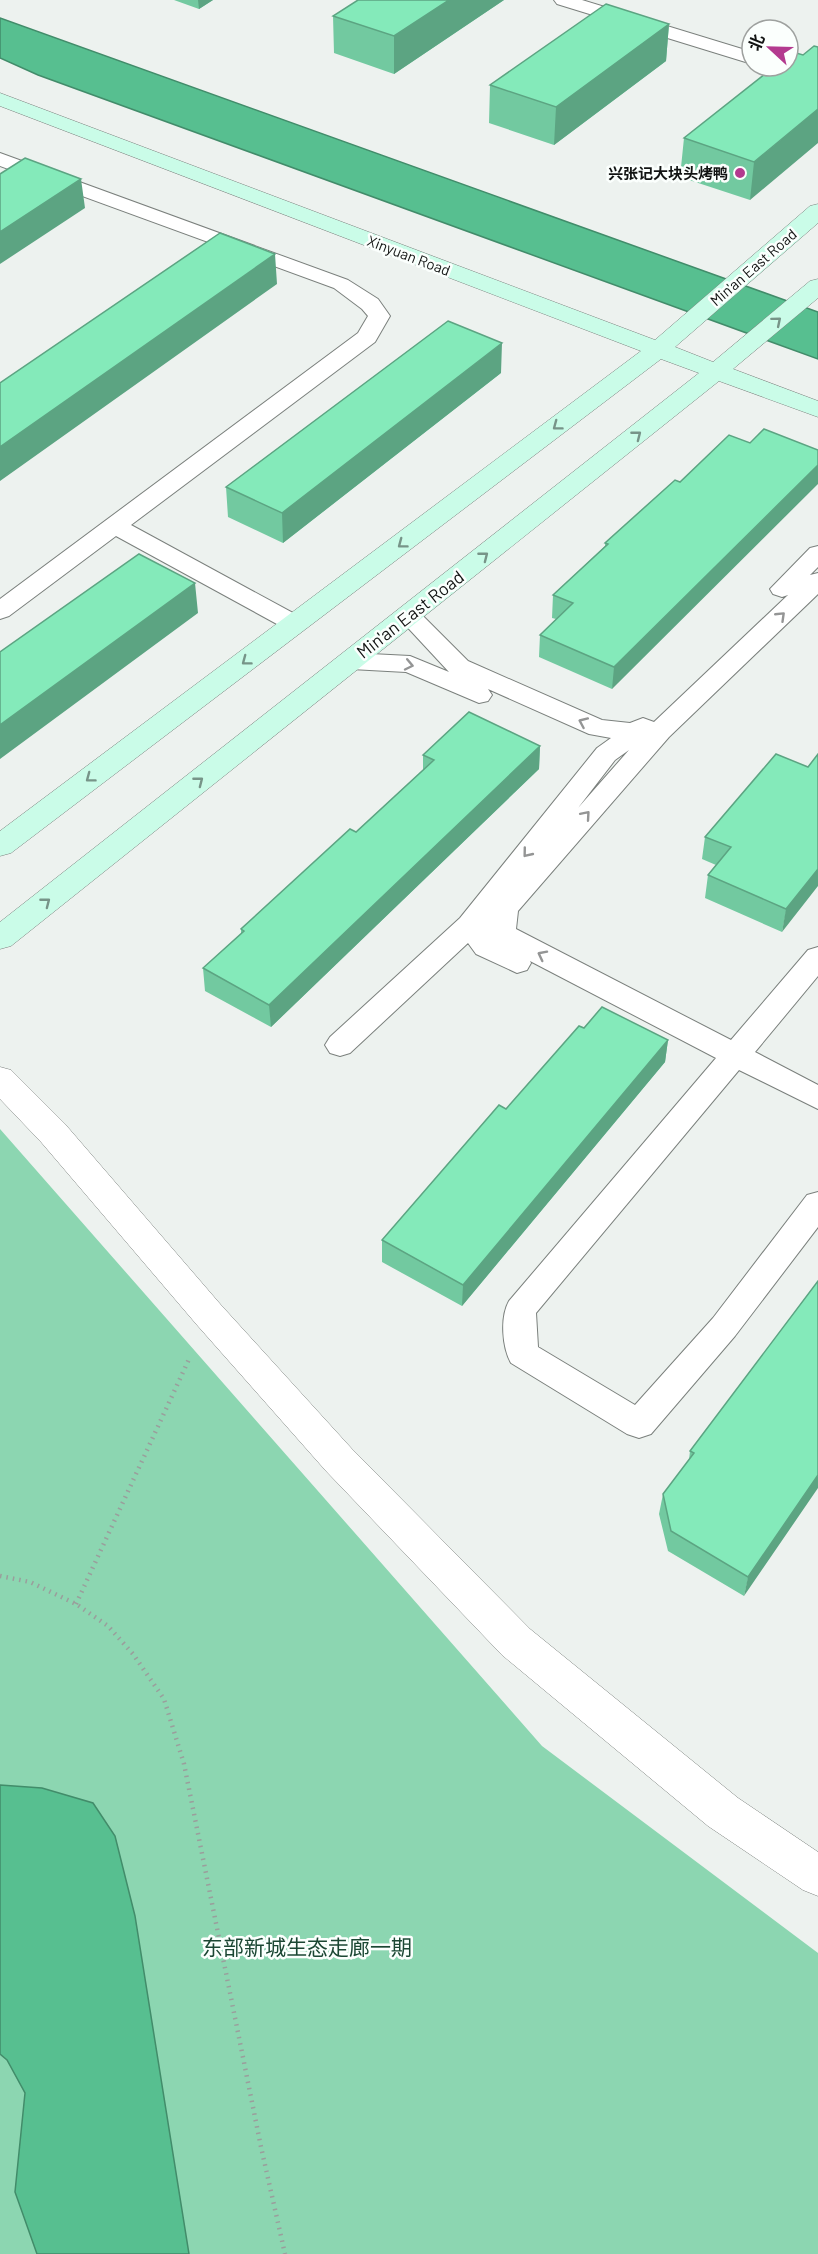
<svg xmlns="http://www.w3.org/2000/svg" width="818" height="2254" font-family="Barlow,'Noto Sans SC',sans-serif">
  <style>
    .green { fill: #8cd6b1 }
    .water { fill: #57bf90; stroke: #428c6a; stroke-width: 1.5 }
    .lines { fill: none; stroke-linecap: round; stroke-linejoin: round }
    .lane-casing { stroke: #7b807d; stroke-width: 2 }
    .street-casing { stroke: #7b807d; stroke-width: 1 }
    .secondary-casing { stroke: #7b807d; stroke-width: 1 }
    .path { stroke: #9a9e9c; stroke-width: 4.5; stroke-dasharray: 1.5 5; stroke-linecap: butt }
    .lane { fill: #fff; fill-rule: evenodd }
    .street { fill: #fff; fill-rule: evenodd }
    .secondary { fill: #cafce8; fill-rule: evenodd }
    .wall { fill: #72c9a0 }
    .shaded-wall { fill: #5ca482 }
    .building { fill: #84eaba; stroke: #5ca482; stroke-width: 1.5 }
    .oneway { stroke: #779488 }
    .oneway2 { stroke: #949595 }
    .poi-dot { fill: #b33a8f; stroke: #fbfffd; stroke-width: 2 }
    .labels { text-anchor: middle; dominant-baseline: central; stroke-width: 5; stroke-linejoin: round; paint-order: stroke }
    .far-poi-label { font-size: 15px; font-weight: bold; fill: #121413; stroke: #fbfffd; text-anchor: end }
    .far-street-label { font-size: 15px; fill: #121413; stroke: #fbfffd }
    .street-label { font-size: 18px; fill: #121413; stroke: #fbfffd }
    .near-park-label { font-size: 21px; fill: #1b4733; stroke: #fbfffd }
  </style>
  <rect width="100%" height="100%" fill="#edf2ef"/>
  <path class="green" d="M0,1129l542,617 276,207v301h-818z"/>
  <path class="water" d="M0,18l818,294v47l-780,-284 -38,-17z
    M0,1785l42,3 51,15 22,33 20,80 54,338h-152l-22,-62 10,-99 -18,-33 -7,-6z"/>
  <g class="lines">
    <g class="lane-casing">
      <path id="lane" d="M554,0h28l170,52v12l-195,-60z
        M0,153l348,127 30,19 12,17 -15,26 -244,183 173,94 3,5 -3,5 -9,3 -9,-3 -170,-93 -107,80 -9,3v-20l358,-266 10,-17 -6,-7 -28,-21 -334,-122z
        M818,546v21l-8,8 8,-2v21l-149,143 -151,174 -2,18 215,111 77,-90 10,-3v29l-63,76 63,33v24l-79,-39 -203,243 2,34 97,58 78,-87 94,-123 11,-3v35l-83,109 -84,98 -12,4 -12,-4 -116,-71c-9,-16 -11,-46 -2,-62l207,-243 -186,-97 1,2 -4,7 -10,3 -41,-19 -8,-11 -118,110 -10,3 -10,-3 -5,-8 5,-8 130,-119 137,-170 14,-10 -22,-4 -101,-45 4,6 -4,6 -9,2 -73,-31 -55,-3 -9,-2 -4,-6 4,-6 9,-2 59,3 39,16 -52,-56 3,-5 9,-3 9,3 50,50 134,59 28,3 13,-5 11,4 134,-127 -6,2 -9,-3 -3,-5 40,-41zM629,750l-51,58 37,-48z"/>
    </g>
    <g class="street-casing">
      <path id="street" d="M0,1067l11,3 54,54 156,181 131,144 178,180 208,169 80,54v44l-15,-6 -95,-64 -206,-171 -176,-184 -129,-146 -156,-183 -41,-43z"/>
    </g>
    <g class="secondary-casing">
      <path id="secondary" d="M0,93l655,247 155,-134 8,-2v19l-143,124 38,15 97,-81 8,-2v19l-85,71 85,32v16l-99,-36 -708,565 -11,3v-27l699,-549 -38,-14 -650,494 -11,3v-25l641,-480 -641,-245z"/>
    </g>
    <path class="path" d="M0,1576l30,6 46,22 32,22 25,28 31,45 20,65 77,383 24,107
      M76,1604l114,-247"/>
    <use href="#lane" class="lane"/>
    <use href="#street" class="street"/>
    <use href="#secondary" class="secondary"/>
  </g>
  <path class="wall" d="M174,0h39l-14,9z
    M504,0l-110,74 -60,-21 -1,-37z
    M669,24l-3,37 -112,84 -65,-22 1,-38z
    M803,55l-53,145 -70,-23 4,-39z
    M501,373l-218,170 -55,-26 -2,-30z
    M675,480l-63,209 -73,-32 1,-22 16,-16 -4,-1 1,-23 52,-49v-3z
    M540,746l-1,23 -268,258 -66,-36 -2,-23 38,-34v-5l115,-97 67,-62v-15z
    M818,754l-36,178 -77,-34 3,-23 8,-10 -14,-6 3,-22 103,-70z
    M584,1028l84,12 -3,22 -203,244 -80,-44v-22z
    M818,1281l-74,315 -76,-45 -9,-37 4,-20 26,-34 1,-9z"/>
  <path class="shaded-wall" d="M198,0h15l-14,9z
    M449,0h55l-110,74v-38z
    M669,24l-3,37 -112,84 2,-38z
    M818,109v34l-68,57 4,-38z
    M81,179l4,29 -85,56v-32z
    M275,254l2,30 -277,197v-34z
    M502,343l-1,30 -218,170 -1,-30z
    M818,465v19l-206,205 2,-22z
    M195,583l3,30 -198,146v-34z
    M540,746l-1,23 -268,258 -2,-22z
    M818,869v17l-36,46 4,-23z
    M668,1040l-3,22 -203,244 1,-21z
    M818,1475v13l-74,108 4,-19z"/>
  <path class="building" d="M358,0h91l-55,36 -61,-20z
    M606,4l63,20 -113,83 -66,-22z
    M814,46l4,1v62l-64,53 -70,-24 91,-72h13v-10l5,-4 10,3z
    M25,158l56,21 -81,53v-58z
    M220,233l55,21 -275,193v-64z
    M448,321l54,22 -220,170 -56,-26z
    M764,429l54,21v15l-204,202 -74,-32 33,-32 -20,-8 55,-51 -3,-1 70,-63 5,2 49,-47 21,8z
    M139,554l56,29 -195,142v-73z
    M469,712l71,34 -271,259 -66,-37 41,-37 -3,-2 109,-100 6,3 78,-72 -11,-5z
    M776,754l32,13 10,-13v115l-32,40 -78,-34 23,-28 -26,-10z
    M602,1007l66,33 -205,245 -81,-45 117,-135 7,4 73,-83 5,2z
    M818,1281v194l-70,102 -77,-46 -8,-37 31,-41 -4,-2z"/>
  <defs><path id="oneway-chevron" d="M-2-3.5L2.5 0L-2 3.5" fill="none" stroke-width="1.6" stroke-linecap="round" stroke-linejoin="round" transform="scale(1.5)"/></defs>
  <g class="oneway">
    <use href="#oneway-chevron" transform="translate(777 321) rotate(-40)"/>
    <use href="#oneway-chevron" transform="translate(557 426) rotate(143)"/>
    <use href="#oneway-chevron" transform="translate(637 435) rotate(-38)"/>
    <use href="#oneway-chevron" transform="translate(402 544) rotate(143)"/>
    <use href="#oneway-chevron" transform="translate(484 556) rotate(-38)"/>
    <use href="#oneway-chevron" transform="translate(246 661) rotate(143)"/>
    <use href="#oneway-chevron" transform="translate(90 778) rotate(143)"/>
    <use href="#oneway-chevron" transform="translate(199 781) rotate(-38)"/>
    <use href="#oneway-chevron" transform="translate(46 902) rotate(-38)"/>
  </g>
  <g class="oneway2">
    <use href="#oneway-chevron" transform="translate(781 616) rotate(-44)"/>
    <use href="#oneway-chevron" transform="translate(409 665) rotate(12)"/>
    <use href="#oneway-chevron" transform="translate(583 722) rotate(-156)"/>
    <use href="#oneway-chevron" transform="translate(586 815) rotate(-49)"/>
    <use href="#oneway-chevron" transform="translate(527 853) rotate(129)"/>
    <use href="#oneway-chevron" transform="translate(542 955) rotate(-153)"/>
  </g>
  <circle class="poi-dot" cx="740" cy="173" r="6"/>
  <g class="labels">
    <g class="far-poi-label">
      <text x="728" y="173">兴张记大块头烤鸭</text>
    </g>
    <g class="far-street-label">
      <text transform="translate(409 255) rotate(21)">Xinyuan Road</text>
      <text transform="translate(753 267) rotate(-41)">Min'an East Road</text>
    </g>
    <g class="street-label">
      <text transform="translate(410 614) rotate(-38)">Min'an East Road</text>
    </g>
    <g class="near-park-label">
      <text x="307" y="1946">东部新城生态走廊一期</text>
    </g>
  </g>
  <g transform="translate(770 48) rotate(292)"><circle r="28" fill="#fbfffd" stroke="#9ea19f" stroke-width="1.5"/>
  <path d="M0-4.5L10 22L0 15L-10 22Z" fill="#b33a8f"/>
  <text y="-9" font-size="16" font-weight="bold" text-anchor="middle" fill="#121413">北</text>
  </g>
</svg>
